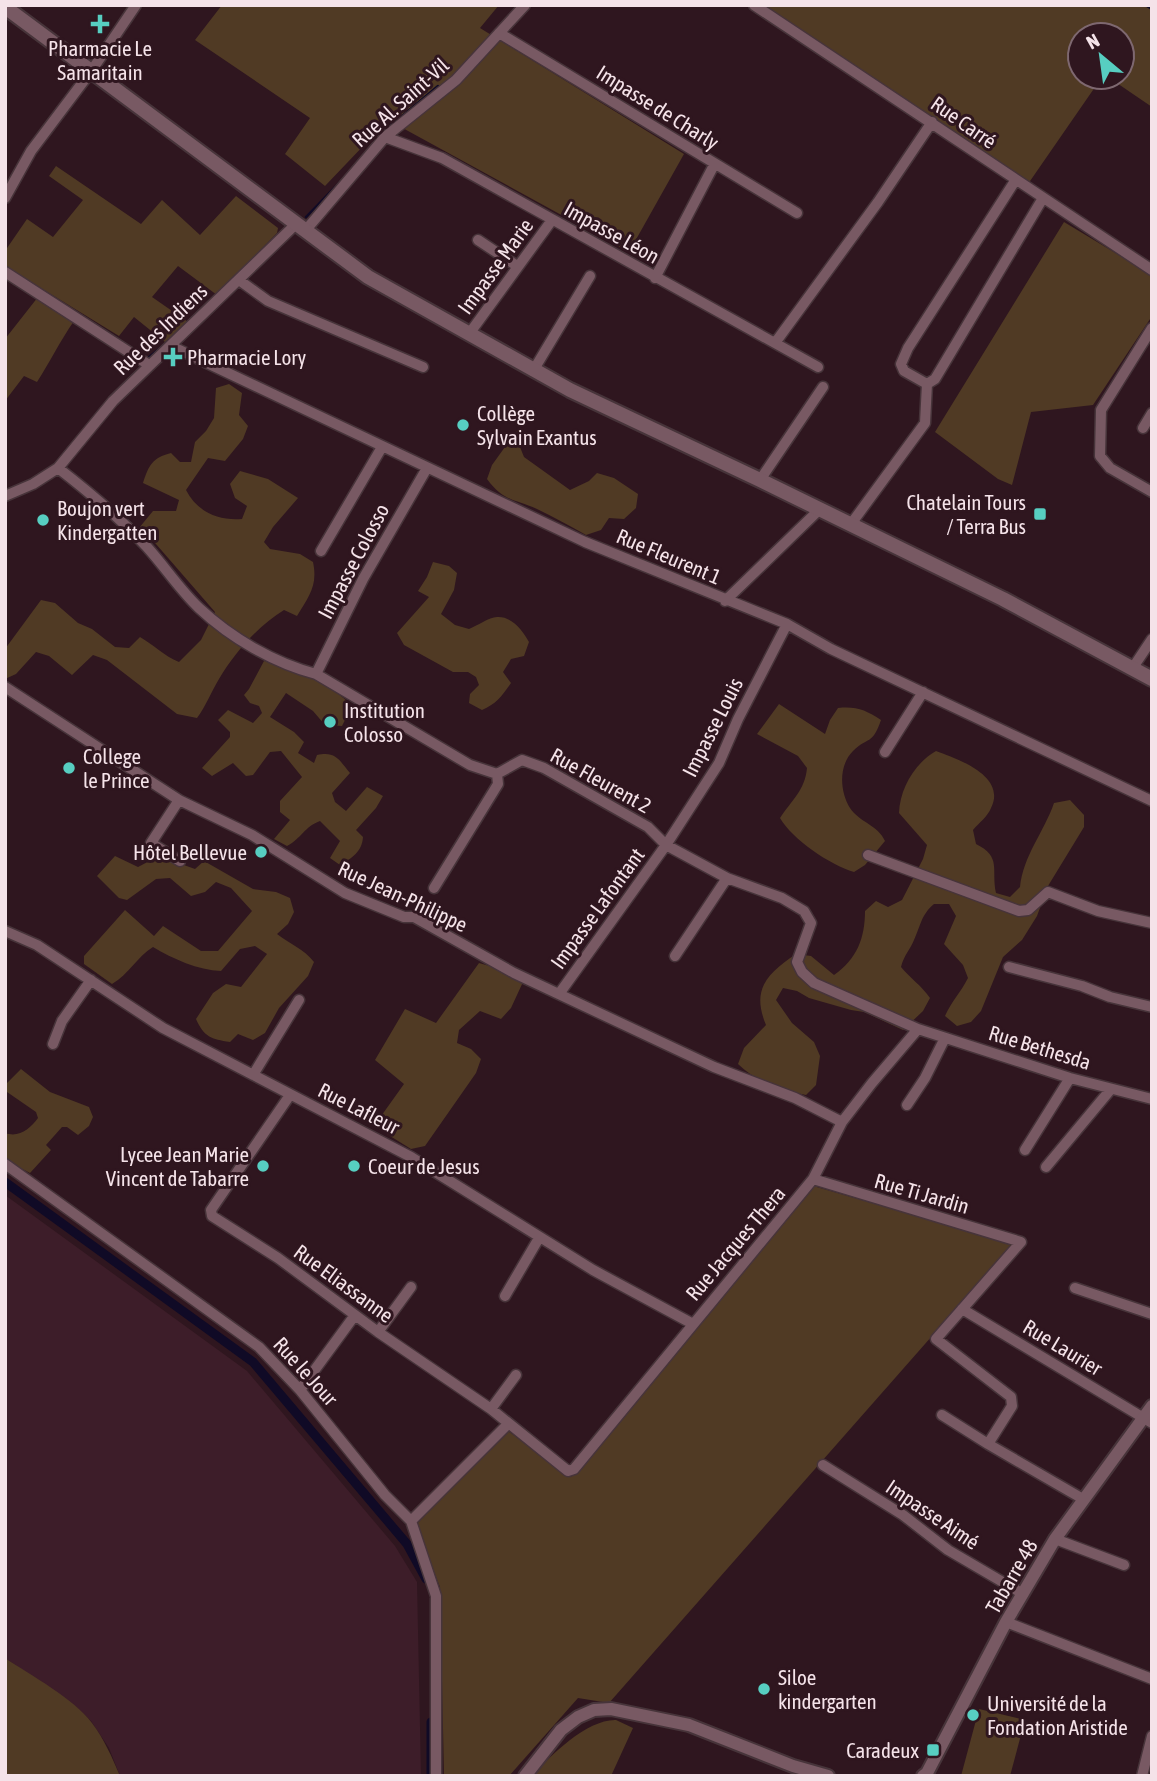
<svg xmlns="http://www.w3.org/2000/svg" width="1157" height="1781" font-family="'Asap Condensed',sans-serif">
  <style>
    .built { fill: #3d1d29 }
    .green { fill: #503a24 }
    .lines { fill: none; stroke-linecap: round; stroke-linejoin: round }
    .stream { stroke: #100a26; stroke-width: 2.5 }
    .canal { stroke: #100a26; stroke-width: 9 }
    .minor-casing { stroke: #47343a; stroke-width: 13 }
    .tertiary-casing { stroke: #47343a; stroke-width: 16 }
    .secondary-casing { stroke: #47343a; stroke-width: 18 }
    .minor { stroke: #785963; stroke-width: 10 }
    .tertiary { stroke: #785963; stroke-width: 12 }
    .secondary { stroke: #785963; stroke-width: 14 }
    .poi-dot { fill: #57cec1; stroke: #2f161f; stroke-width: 2.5 }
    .labels { text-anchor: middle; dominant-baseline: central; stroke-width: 6; stroke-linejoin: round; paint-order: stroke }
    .poi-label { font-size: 21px; fill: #f5e3e9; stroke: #2f161f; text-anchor: start }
    .street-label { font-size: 21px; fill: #f5e3e9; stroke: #2f161f }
  </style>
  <rect width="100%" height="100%" fill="#2f161f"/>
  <path class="built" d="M5,1195l242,176 148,175 22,36 4,194h-301l-11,-28 -18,-27 -15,-14 -71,-49z"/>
  <path class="green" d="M222,5h277l-19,23 204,126 -55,98 -241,-132 -63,66 -40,-32 25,-36 -115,-78z
    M763,5h389v102l-44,-30h14v-42h-42v42h22l-74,107z
    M56,166l85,58 21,-24 38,35 36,-39 42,32 -1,5 -60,62 -39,-29 -26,31 36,25 -23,20 -31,-25 -15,19 -114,-70v-15l22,-32 26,18 30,-37 -34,-24z
    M1064,222l88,53v41l-59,89 -62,7 -19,73 -14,-6 -63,-47z
    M38,297l36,24c-14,20 -24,41 -37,61l-13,-6 -19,25v-62z
    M229,384l13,9 -3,22 9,11 -5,13 -18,22 -17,-3 -22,32c11,22 33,31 56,29l5,-13 -12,-8 -5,-14 10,-13 28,8 30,19 -25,29 -9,15 6,7 30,5 13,8c5,24 -4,34 -16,54l-13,-6c-26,16 -49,42 -65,69 -8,13 -13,27 -22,39l-20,-4 -70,-54 -14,-5 -21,20 -23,-19 -13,-4 -20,22 -11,5v-30l36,-49 14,3 23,20 14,6 23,18 14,1 11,-11c14,8 24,19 39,25l22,-22 14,-28 -66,-76 -10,-8 14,-17h23l3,-11 -36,-17c6,-18 9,-25 28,-30l9,9h11l4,-20 11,-11 8,-13 2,-30z
    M518,429l9,7 -7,11 4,10 46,33 19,-9 8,-8 17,5 24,16 -2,14 -12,11 -15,-1 -8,12 -15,5c-16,-9 -32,-18 -49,-26 -23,-10 -34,-8 -50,-30l5,-14z
    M433,562l16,4 8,7 -3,17 -13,24 14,11 14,4c8,-3 20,-12 28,-12 15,-1 26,14 32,25l-5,14 -13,3 -8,13 8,11c-9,13 -15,21 -29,27l-13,-7 1,-9 9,-9 -3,-8 -8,-5h-15l-49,-27 -7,-12 32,-36 -11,-6 9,-14z
    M264,661c26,5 70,25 88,45l-10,20 -17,-1 -12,-14 -27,-18 -16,24 24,15 10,10 -6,11 16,10 3,-8c19,-4 22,5 33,18l-18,20 3,9 11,9 21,-24 16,9 -7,12 -20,22 7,7c-1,15 -11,21 -23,28l-10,-7 10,-17 -20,-20c-16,6 -18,17 -33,25l-13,-7 16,-19 -10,-8v-11l22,-24 -21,-26 -11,1 -17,23 -7,1 -13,-13 -21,13 -10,-8 28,-31v-5l-12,-12 10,-10 25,13 9,-10 -3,-7 -9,-3 -6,-8 5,-6z
    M779,704l46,30 5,-14 8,-12c18,-2 28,2 43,12 -9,26 -13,16 -28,31 -15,15 -13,41 -3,57 9,14 28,17 35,33l-20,24 -11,7c-24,-7 -62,-33 -74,-54 12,-18 25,-28 27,-50l-9,-12 -41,-22z
    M936,751c22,8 71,25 55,57 -3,8 -12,15 -18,22l3,14c26,13 15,25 20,49l14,4 10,-10c3,-31 24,-55 34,-84l16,-3 14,15v12l-36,59 -11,30 -15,24 -19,17 -22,54 -10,11 -14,4 -12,-10c6,-14 16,-24 23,-38l-5,-13 -19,-21 12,-28 -7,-12h-15c-13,11 -13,21 -20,36 -4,10 -10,15 -13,27 9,11 21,19 29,31l-7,13 -20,19 -39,-18 -13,-2 -42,-12 -12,-7 -14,-3 -7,12 16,23 22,19 6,14 -4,29 -10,10c-25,-6 -50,-13 -68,-31l6,-16 22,-23c-15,-36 1,-51 30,-71l15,2 23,19c23,-16 31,-37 31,-64l11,-10 12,6 14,-7 21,-41 4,-14 -28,-32c1,-25 16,-50 37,-62z
    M115,856l23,11 21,-11 36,13 9,-8 49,28 23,3 14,6 4,14 -6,12 -11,10c14,11 26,14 37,28l-6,14 -29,32 -14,25 -12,7 -15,-6 -8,8c-19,-3 -26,-5 -34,-23l17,-26 13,-9 15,3 26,-33 -12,-8 -15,3 -19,22c-23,-1 -48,-12 -68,-24 -16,10 -24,27 -41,37l-28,-20v-8l41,-46 29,26 9,-10 38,25h17l34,-40 -21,-23 -15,-6 -11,10 -14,4 -21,-18 -14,1 -29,21 -8,-2 -22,-22z
    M479,963l21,6 23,13 -12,26 -10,11 -21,-8 -21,19 -2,13 14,6 10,10 -5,14 -51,73 -14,3 -37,-23 30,-42 -29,-24 30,-51 31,14z
    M21,1069l29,23 39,15 4,10 -4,9 -11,9 -11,-8h-5l-16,18 5,5 -21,23 -25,-13v-27c14,5 25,-4 33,-15l-2,-6 -29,-20 -1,-8z
    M810,1185l203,59 -404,459 -31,-5 -69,78h-65l-4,-189 -25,-62 93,-94 63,46z
    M5,1658c27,18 68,40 87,65 12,16 20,34 28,53h-115z
    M979,1709l46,11 -15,56h-49z
    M616,1720l17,8 -22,48h-78c17,-21 55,-57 83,-56z"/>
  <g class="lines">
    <path class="stream" d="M1145,5l7,4
      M382,133l56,-47
      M306,217l35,-36
      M148,358l16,-13
      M135,374l6,-7"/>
    <path class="canal" d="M5,1182l248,180 154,182 19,35
      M431,1776v-54"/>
    <g class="minor-casing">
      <path id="minor" d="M754,5c133,88 265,177 398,265
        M499,33l298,180
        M385,137l57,21 376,209
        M1015,181l-107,167 -7,16 3,7 23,13 8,-5 108,-181
        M5,198l26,-47 61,-81 44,-65
        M305,231l80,-94 71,-57 69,-75
        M478,240l39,26
        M5,272l144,93
        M655,278l59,-113
        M239,280l29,21 155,66
        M1152,328l-51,82 -1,46 10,12 42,24
        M469,334l83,-114
        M775,343l103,-141 54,-80
        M171,346l414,196 202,82 44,25 321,152
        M533,371l57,-95
        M1143,428l9,-15
        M58,468c31,24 62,50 89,79 18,20 33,43 52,61 32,30 75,55 117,66l154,91 27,9 25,-14 22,8 104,59 18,18 61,33 55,20 22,13 7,12 -14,39 5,10 12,11 104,46 152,49 82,21
        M760,480l63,-93
        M5,496l28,-12 25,-16 55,-67 183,-177
        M851,524l74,-101 2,-39
        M321,551l61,-104
        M725,601l95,-92
        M1132,669l20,-30
        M316,674l47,-95 64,-111
        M5,687l174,113 73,35 93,58 59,24h10l100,56 200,94 81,31 47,24
        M885,752l38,-60
        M179,800l-28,43 29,18
        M868,855l151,56 9,-1 20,-18 50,19 54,12
        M434,888l64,-104 -1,-10
        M5,931l32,14 126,83 248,129 182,113 100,54
        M675,956l52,-78
        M1009,967l73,19 28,11 42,10
        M559,994l107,-149 53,-82 19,-44 49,-95
        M53,1044l9,-23 29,-41
        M253,1075l46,-75
        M290,1095l-79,115 1,6 66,42 100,74 113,77 77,62 6,-2 239,-290 29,-57 30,-39 46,-54
        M907,1105l18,-27 20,-40
        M1025,1150l45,-72
        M5,1164l254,183 41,43 85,105 26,26 97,-97
        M1046,1167l65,-78
        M813,1179l208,63 -85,97 75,58 1,9 -24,38
        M1075,1288l77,26
        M505,1296l34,-58
        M962,1309l190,114
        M378,1332l33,-45
        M300,1390l55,-75
        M491,1409l25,-34
        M942,1415l46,29 95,55
        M823,1465l80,50 45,35 75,44
        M411,1521l25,75v180
        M1055,1539l69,26
        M1006,1622l146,57
        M1142,1776l10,-40"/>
    </g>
    <g class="tertiary-casing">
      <path id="tertiary" d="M525,1776l36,-46 17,-13 16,-7 17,-1 78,16 104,41 35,10
        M923,1776l4,-3 79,-151 49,-83 97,-133"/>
    </g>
    <g class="secondary-casing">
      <path id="secondary" d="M5,7l363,270 202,113 190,90 243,119 149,80"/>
    </g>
    <use href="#minor" class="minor"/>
    <use href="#tertiary" class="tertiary"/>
    <use href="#secondary" class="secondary"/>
  </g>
  <g class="poi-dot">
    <path d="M96.5 13.5h7v7h7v7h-7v7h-7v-7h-7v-7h7z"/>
    <path d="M169.5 346.5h7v7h7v7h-7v7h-7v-7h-7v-7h7z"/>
    <circle cx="463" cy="425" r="7"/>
    <rect x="1033" y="507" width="14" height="14" rx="3.5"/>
    <circle cx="43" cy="520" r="7"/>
    <circle cx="330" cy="722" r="7"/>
    <circle cx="69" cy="768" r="7"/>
    <circle cx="261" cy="852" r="7"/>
    <circle cx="263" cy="1166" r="7"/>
    <circle cx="354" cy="1166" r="7"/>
    <circle cx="764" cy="1689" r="7"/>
    <circle cx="973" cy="1715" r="7"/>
    <rect x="926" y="1743" width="14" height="14" rx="3.5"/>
  </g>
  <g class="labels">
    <g class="poi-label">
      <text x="100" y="48" text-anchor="middle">Pharmacie Le<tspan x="100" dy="24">Samaritain</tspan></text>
      <text x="187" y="357">Pharmacie Lory</text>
      <text x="477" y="413">Collège<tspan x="477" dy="24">Sylvain Exantus</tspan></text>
      <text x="1026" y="502" text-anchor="end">Chatelain Tours<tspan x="1026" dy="24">/ Terra Bus</tspan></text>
      <text x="57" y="508">Boujon vert<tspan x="57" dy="24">Kindergatten</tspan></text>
      <text x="344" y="710">Institution<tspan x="344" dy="24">Colosso</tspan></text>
      <text x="83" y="756">College<tspan x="83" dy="24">le Prince</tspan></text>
      <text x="247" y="852" text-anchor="end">Hôtel Bellevue</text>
      <text x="249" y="1154" text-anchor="end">Lycee Jean Marie<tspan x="249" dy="24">Vincent de Tabarre</tspan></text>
      <text x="368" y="1166">Coeur de Jesus</text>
      <text x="778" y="1677">Siloe<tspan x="778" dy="24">kindergarten</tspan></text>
      <text x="987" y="1703">Université de la<tspan x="987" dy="24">Fondation Aristide</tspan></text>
      <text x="919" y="1750" text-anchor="end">Caradeux</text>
    </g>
    <g class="street-label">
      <text transform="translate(400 102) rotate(-42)">Rue Al. Saint-Vil</text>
      <text transform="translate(658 107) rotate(32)">Impasse de Charly</text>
      <text transform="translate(964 122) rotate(35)">Rue Carré</text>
      <text transform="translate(612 232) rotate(29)">Impasse Léon</text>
      <text transform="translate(495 266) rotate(-54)">Impasse Marie</text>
      <text transform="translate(160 329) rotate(-44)">Rue des Indiens</text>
      <text transform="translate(669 556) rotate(23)">Rue Fleurent 1</text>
      <text transform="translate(353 561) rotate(-62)">Impasse Colosso</text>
      <text transform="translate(712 727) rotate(-63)">Impasse Louis</text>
      <text transform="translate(601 780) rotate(29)">Rue Fleurent 2</text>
      <text transform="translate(403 896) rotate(25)">Rue Jean-Philippe</text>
      <text transform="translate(597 908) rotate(-54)">Impasse Lafontant</text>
      <text transform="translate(1040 1047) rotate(17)">Rue Bethesda</text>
      <text transform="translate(359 1108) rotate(27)">Rue Lafleur</text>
      <text transform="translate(922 1193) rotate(16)">Rue Ti Jardin</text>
      <text transform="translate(735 1243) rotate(-50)">Rue Jacques Thera</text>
      <text transform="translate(344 1283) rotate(36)">Rue Eliassanne</text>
      <text transform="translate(1063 1347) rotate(31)">Rue Laurier</text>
      <text transform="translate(306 1371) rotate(48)">Rue le Jour</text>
      <text transform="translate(933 1514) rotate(34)">Impasse Aimé</text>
      <text transform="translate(1011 1576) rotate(-60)">Tabarre 48</text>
    </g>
  </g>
  <rect width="1157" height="1781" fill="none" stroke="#f5e3e9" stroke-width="14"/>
  <g transform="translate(1101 56) rotate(331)"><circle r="33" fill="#2f161f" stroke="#7e6870" stroke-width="2"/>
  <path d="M0-5L12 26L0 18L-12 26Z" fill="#57cec1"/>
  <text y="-10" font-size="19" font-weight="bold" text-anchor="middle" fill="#f5e3e9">N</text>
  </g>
</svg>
